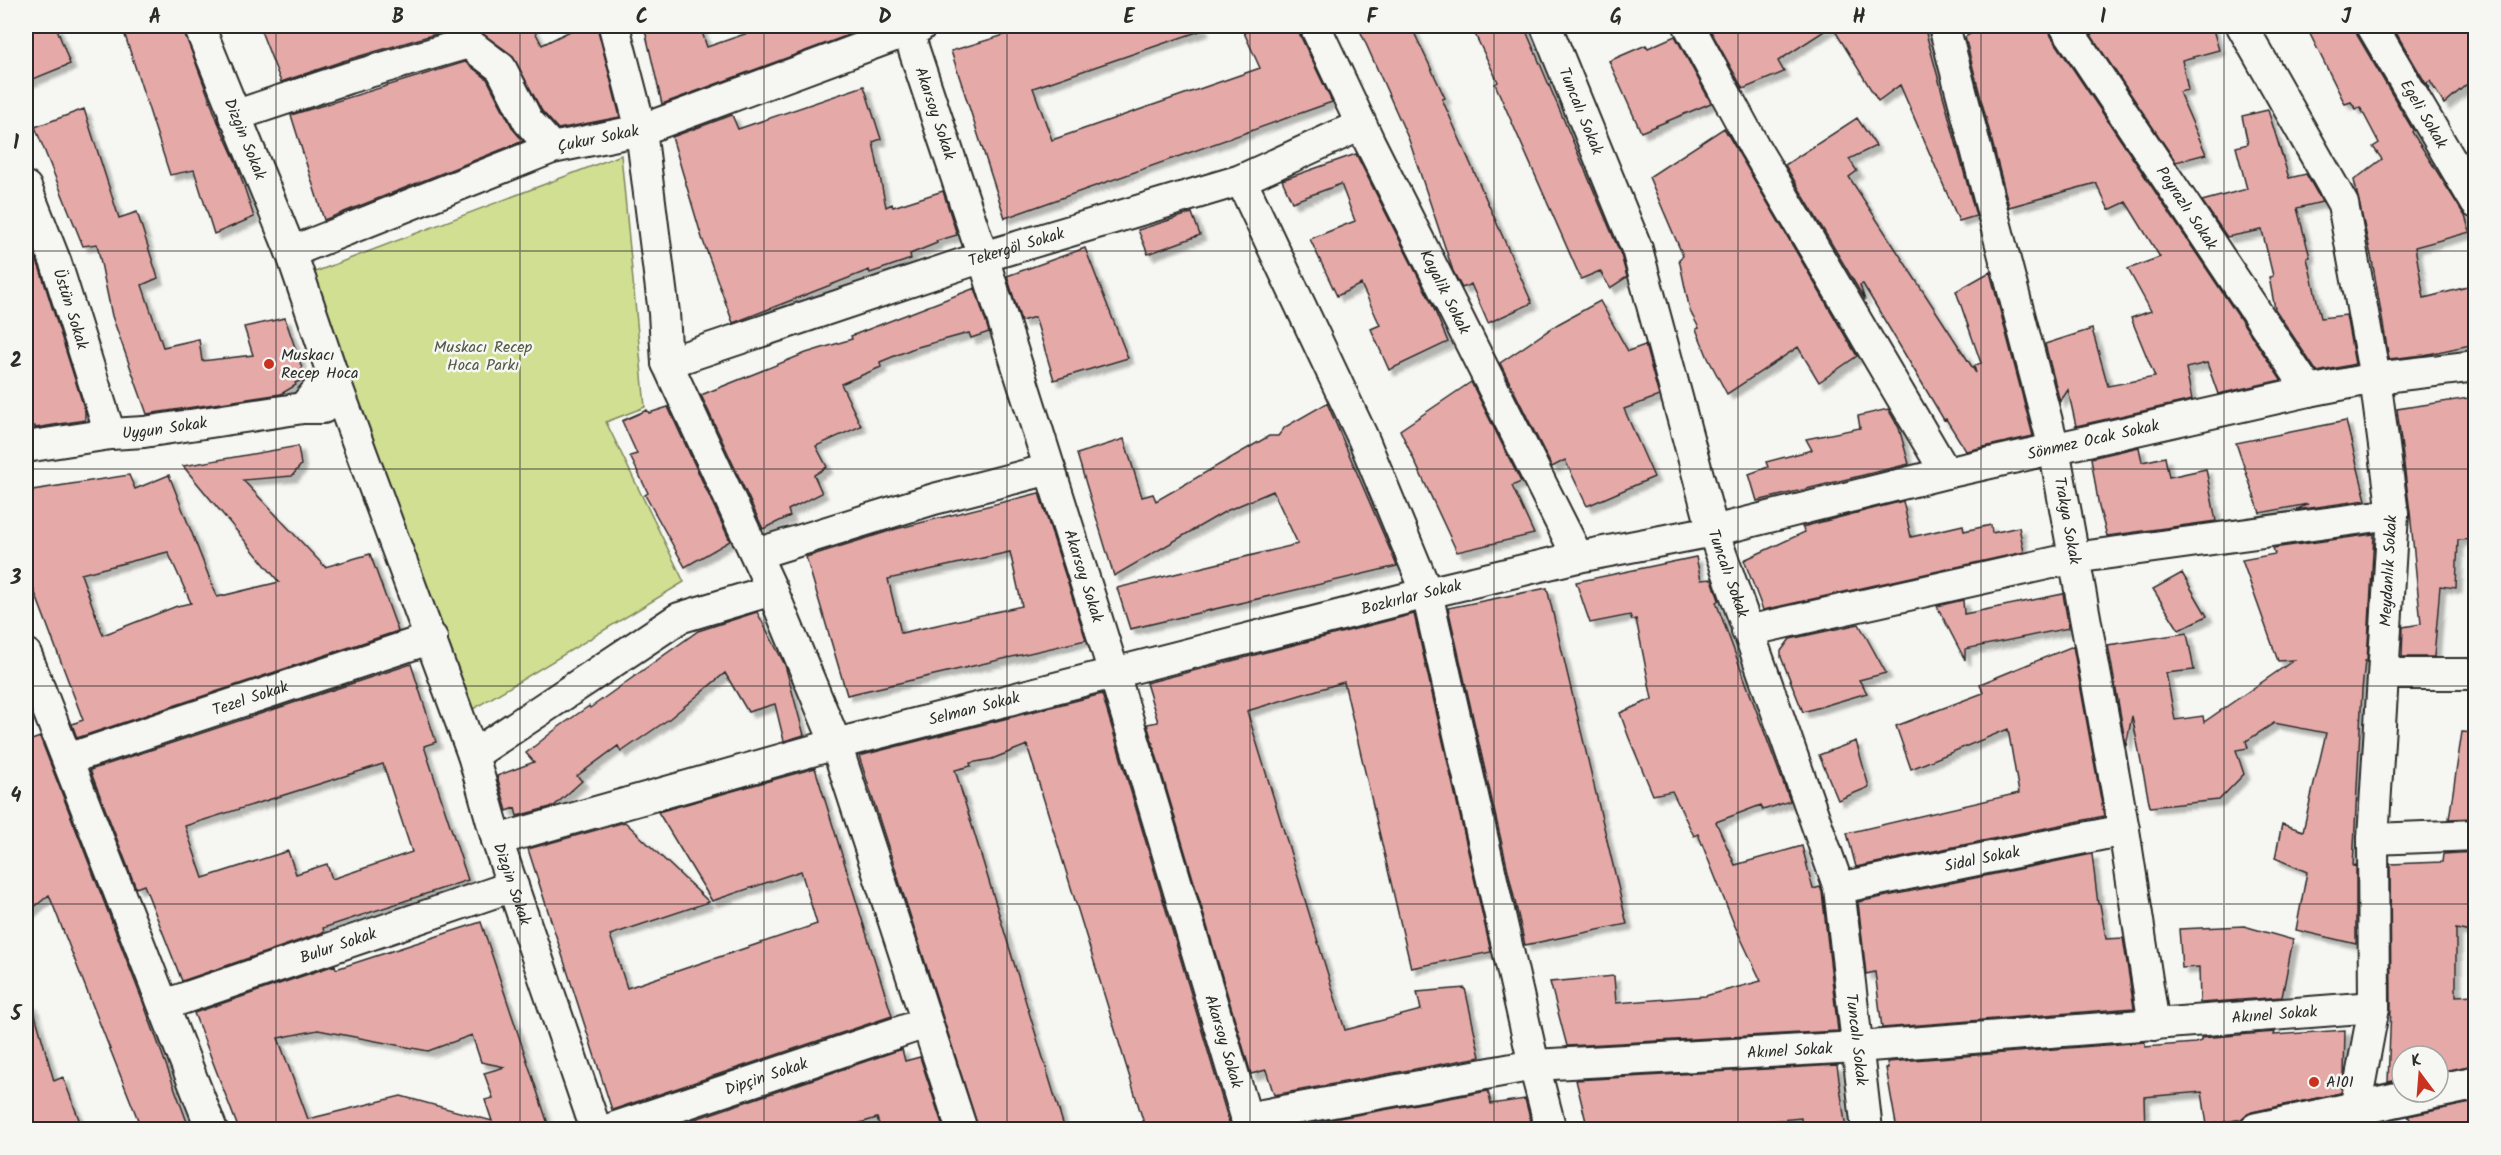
<svg xmlns="http://www.w3.org/2000/svg" width="2501" height="1155" font-family="Kalam,sans-serif">
  <style>
    .green { fill: #d0df92; stroke: #7e855e; stroke-width: 1.5 }
    .building { fill: #e5aaa8; stroke: #2b2b2b; stroke-width: 1.5; fill-rule: evenodd; filter: url(#shadow) }
    .lines { fill: none; stroke-linecap: round; stroke-linejoin: round }
    .street-casing { stroke: #2b2b2b; stroke-width: 34 }
    .secondary-casing { stroke: #2b2b2b; stroke-width: 38 }
    .street { stroke: #f6f6f2; stroke-width: 30 }
    .secondary { stroke: #f6f6f2; stroke-width: 33 }
    .grid { fill: none; stroke: #2b2b2b; stroke-width: 1.5; stroke-opacity: 0.55 }
    .poi-dot { fill: #c8321e; stroke: #f6f6f2; stroke-width: 2 }
    .labels { text-anchor: middle; dominant-baseline: central; stroke-width: 5; stroke-linejoin: round; paint-order: stroke }
    .street-label { font-size: 16px; fill: #2b2b2b; stroke: #f6f6f2 }
    .park-label { font-size: 16px; fill: #545845; stroke: #f6f6f2 }
    .poi-label { font-size: 16px; fill: #2b2b2b; stroke: #f6f6f2; text-anchor: start }
    .neatline { fill: none; stroke: #2b2b2b; stroke-width: 2 }
    .grid-label { font-size: 20px; text-anchor: middle; font-weight: bold; fill: #2b2b2b }
  </style>
  <defs>
    <filter id="shadow"><feDropShadow dx="5.5" dy="5.5" stdDeviation="1.5" flood-color="#0004"/></filter>
  </defs>
  <rect width="100%" height="100%" fill="#f6f6f2"/>
  <filter id="ink" filterUnits="userSpaceOnUse"><feTurbulence type="fractalNoise" baseFrequency=".0167" numOctaves="2"/><feDisplacementMap in="SourceGraphic" scale="12" xChannelSelector="R" yChannelSelector="G"/><feConvolveMatrix kernelMatrix="1 2 1 2 8 2 1 2 1" color-interpolation-filters="sRGB"/></filter>
  <g filter="url(#ink)">
    <path class="green" d="M621,155l24,252 -39,15 78,160 -224,135 -76,-205 -69,-240z"/>
    <path class="building" d="M26,26h30l14,38 -44,18z
      M122,26h60l36,96 18,40 18,55 -40,17 -20,-64 -24,5z
      M259,26h273l10,19 38,-19h17l23,91 -62,12 -16,-18 -30,-56 -40,-29h-9l-120,35 -62,21z
      M644,26h56l7,21 61,-21h105l-211,78z
      M1034,26h168l1,4 -170,58 19,52 208,-72 -19,-42h57l1,7 33,69 -327,116 -54,-167z
      M1358,26h53l34,72 -3,1 90,204 -44,20 -17,-39 -9,4 -9,-17 -44,-131z
      M1471,26h53l97,229 6,22 -17,11 -10,-17 -19,8 -86,-195 3,-2z
      M1708,26h124l-54,35 6,11 -41,17z
      M1832,26h92l52,190 -17,5 -59,-136 -22,16z
      M1983,26h65l3,10 230,344 -63,14 -11,-31 -21,5 6,32 -116,26 -8,-36 -8,12 -15,-58 47,-15 16,57 47,-9 -24,-59 20,-7 -23,-42 32,-12 -34,-55 -17,8 -13,-27 -87,24 -44,-170z
      M2085,26h50l2,9 38,-9h37l7,24 -37,10 6,30 -9,2 27,62 -30,8z
      M2306,26h49l2,9 56,95 -1,2 53,84 5,16 -55,15 9,51 51,-13v59l-51,11 -35,4 -17,-99 -18,-80 28,-21 -9,-12 6,-4 -19,-36 -4,2 -5,-7 -6,2z
      M2392,26h83v51l-31,27 -14,-23 -3,2 2,6z
      M1675,36l36,67 -70,29 -32,-71 37,-16 2,3z
      M465,62l22,17 26,50 10,12 -199,79 -33,-105z
      M864,86l17,53 -8,3 13,65 6,-3 1,3 50,-16 14,44 -21,6 1,2 -27,11 1,5 -41,14 -1,-3 -136,53 -31,-85 -30,-101 60,-22 6,14z
      M84,109l35,109 18,-6 21,66 -16,7 21,62 36,-8 3,22 51,-6 -9,-28 41,-9 18,53v9l-8,3 1,2 -15,9 -134,20 -35,-98 -15,-72 -14,2 -48,-119z
      M2268,110l21,68 17,-4 16,28 -25,6 13,49 -3,1 14,60 25,-3 9,49 -38,8 -42,-63 -6,-32 4,-1 -11,-46 -35,7 -25,-36 45,-12 -11,-42 12,-3 -6,-28z
      M1857,118l19,28 -27,13 8,12 -8,6 127,196 -2,-7 7,-3 -25,-72 34,-19 43,164 -67,15 -20,-32 -2,1 -81,-136 -3,1 5,15 -80,-135z
      M1724,128l133,228 -38,26 -21,-35 -71,47 -19,-36 -12,-29 3,-1 -9,-17 -11,-52 4,-3 -34,-79z
      M1356,154l75,148 17,40 -59,28 -18,-41 9,-4 -19,-41 -24,12 -27,-57 45,-18 -14,-37 -49,18 -10,-22z
      M1192,213l8,22 -52,19 -10,-24z
      M26,233l14,36 45,142v9l-50,8v-2l-9,1z
      M1085,248l43,110 -74,22 -19,-63 -14,4 -14,-45z
      M975,288l14,44 -18,6 -2,-5 -55,15 -34,14 1,5 -40,17 20,42 -45,20 11,21 -13,8 8,18 -34,17 2,6 -27,13 -62,-134 105,-42 46,-14 -1,-3z
      M1600,301l28,50 17,-6 14,51 -35,13 30,68 -67,29 -22,-46 -13,7 -52,-104 58,-39z
      M1471,382l50,100 -9,4 22,48 -77,18 -57,-122z
      M2475,397v142l-17,1 -2,48 -16,-2 -6,71h-32l1,-30 18,-3 -11,-112 -13,-103z
      M1327,403l70,163 -267,63 -13,-41 181,-44 -25,-53 -47,20 -112,65 -37,-122 47,-15 18,58 11,-3 3,7 113,-65h9l7,-9z
      M668,407l62,134 -45,26 -40,-72 3,-2 -18,-37 7,-2 -15,-33 25,-11 2,3z
      M1888,409l11,19 10,36 -152,37 -8,-27 19,-7 -2,-5 46,-12 -6,-11 54,-11 -2,-12z
      M2346,421l20,79 -70,10 12,-6 -48,9 -24,-70z
      M298,446l3,19 -9,11 -49,4 82,87 45,-13 28,77 -321,107 -5,-14 11,-4 -57,-151v-78l103,-16 6,14 34,-14 48,122 62,-15 -96,-116zM168,552l23,51 -14,3 -74,29 -22,-61z
      M2139,447l3,15 23,-5 4,20 37,-8 10,52 -109,15 -8,-29 -8,-49z
      M1039,493l47,147 -239,55 -41,-138 90,-28zM1010,552l12,54 -121,27 -13,-54z
      M1903,501l8,36 52,-12 1,6 27,-6 1,8 27,-6 5,25 -261,58 -19,-50 61,-28 -3,-5z
      M2374,534l-7,127h-2l-3,29 -9,176 3,-1v79l-60,-14 11,-58 -32,-14 7,-34 21,7 23,-98 -52,-10 -28,18 2,7 -12,2 8,24 -25,26 -69,7 -18,-91 -6,30 -18,-101 79,-12 7,37 -28,3 9,47 28,-4 1,6 90,-62 -16,1 -36,-101 33,-6 -2,-6z
      M1696,557l5,23 11,-1 7,21 -3,2 74,199 -27,9 -2,-5 -45,17 19,43 67,-19 11,43 7,-2 2,5 16,139 -271,15 -17,-64 64,-6 2,27 89,-7 56,-15 -27,-57 -36,-90 -4,2 -22,-45 -19,4 -24,-57 -9,-25 32,-14 -16,-80 -4,1 -2,-5 -40,8 -14,-41z
      M2182,573l25,43 -28,14 -26,-41z
      M1547,588l80,336 -102,21 -77,-337z
      M2063,594l6,34 -104,21v11l-28,-54 26,-6 1,14z
      M757,612l28,53 19,70 -20,6 -9,-37 -27,8 -23,-39 -56,46 -48,33 -3,-6 -41,30 5,5 -28,25 -37,10 -2,-8 -8,3 -10,-35 37,-14 -8,-9 30,-24 33,-23 1,2 108,-77z
      M1414,614l77,338 -80,16 -67,-286 -97,29 98,319 76,-20 -4,-18 48,-4 15,69 -206,38 -8,-25 -15,4 -104,-350 11,-2 -12,-39z
      M1859,624l27,49 -27,7 8,13 -64,19 -22,-55v-6l9,-12z
      M2073,646l31,170 -248,51 -9,-34 172,-40 -11,-64 -97,40 -15,-43 87,-33 -3,-9z
      M411,664l25,78 -12,4 44,134 -145,48 1,4 -142,49 -38,-96 -8,3 -46,-118zM383,764l29,88 -80,27 -5,-15 -31,10 -8,-23 -85,27 -18,-52z
      M1102,694l127,428 3,8h-86l-119,-385 -35,14 -22,4 1,3 -16,4 110,360h-86l-120,-374z
      M2462,732l13,1v85l-26,1z
      M40,737l103,265 47,128h-48l-93,-235 -23,19v-172z
      M1856,741l13,46 -31,13 -19,-45z
      M815,768l77,248 -280,94 -84,-261 97,-27 84,80 -99,33 17,53 190,-64 -16,-53 -89,30 -54,-89z
      M2475,852v81l-19,-4v67l19,-1v70l-37,7v-16h-36v23l-14,3 3,-75 -1,-143 52,-2 1,-8z
      M2092,854l6,50h2l6,35 17,-1 11,70 -252,20 -7,-56 -9,2 -8,-72z
      M481,922l69,208h-311l-45,-117 141,-48 1,4zM318,1030l110,21 44,-16 9,27 24,5 -21,6 9,25 -8,2 7,21 -91,-25 -93,23 -30,-81z
      M2244,926l49,14 -11,57 -82,6 -1,-36 -17,1 -3,-39z
      M32,1004l22,77 9,-4 20,53h-57v-125z
      M2345,1030l-1,45 -3,18 -89,19 -10,7 -35,6 -5,-33 -58,5 1,33h-248l-11,-62h2l-1,-6 258,-20v5l50,-4 6,-2v-3l74,-6 -1,3z
      M902,1049l3,12 15,-4 24,73h-63l-4,-12 -40,12h-174z
      M1837,1065l9,65h-44l-1,-12 -128,12h-85l-12,-50z
      M1488,1091l3,13 34,-5 8,31 -249,-2z
      M2475,1102v28h-59l-8,-14z"/>
    <g class="lines">
      <g class="street-casing">
        <g id="street">
          <path id="s1" d="M199,26l92,226 41,121 -29,35"/>
          <path d="M614,26l27,104 23,183 3,50 105,227 64,154 126,386"/>
          <path id="s2" d="M906,26l77,231 131,416 136,457"/>
          <path id="s3" d="M1315,26l55,117 208,414"/>
          <path id="s4" d="M1546,26l91,223 76,282 126,357 28,242"/>
          <path d="M1689,26l66,122 191,325"/>
          <path id="s5" d="M1944,26l110,422 70,382 30,195"/>
          <path id="s6" d="M2065,26l244,365"/>
          <path d="M2242,26l101,178 32,174 18,136 -20,325 1,168 -19,102"/>
          <path id="s7" d="M2372,26l104,177"/>
          <path d="M234,116l114,-38 120,-35 33,25 27,53 24,27"/>
          <path d="M1241,180l122,258 64,155 107,472 17,65"/>
          <path id="s8" d="M26,187l30,76 54,171"/>
          <path id="s9" d="M291,252l261,-104 89,-18 280,-104"/>
          <path id="s10" d="M667,363l316,-106 258,-77 120,-55"/>
          <path id="s11" d="M332,373l141,382 24,85 99,290"/>
          <path id="s12" d="M26,447l84,-13 34,-2 159,-24h20"/>
          <path d="M756,554l178,-55 116,-30"/>
          <path d="M1747,631l327,-73 319,-44"/>
          <path d="M26,654l186,476"/>
          <path d="M2384,674h92"/>
          <path d="M473,755l206,-137 93,-28"/>
          <path id="s13" d="M68,759l364,-121"/>
          <path d="M2373,839l103,-4"/>
          <path id="s14" d="M497,840l339,-96 591,-151 151,-36 135,-26 233,-58 363,-82 66,-13 101,-12"/>
          <path id="s15" d="M1839,888l285,-58"/>
          <path id="s16" d="M164,1005l349,-119"/>
          <path id="s17" d="M1246,1118l288,-53 323,-18 517,-40"/>
          <path id="s18" d="M607,1130l319,-107"/>
        </g>
      </g>
      <g class="secondary-casing">
        <path id="secondary" d="M2438,1091l38,-8
          M2256,1130l176,-38"/>
      </g>
      <use href="#street" class="street"/>
      <use href="#secondary" class="secondary"/>
    </g>
  </g>
  <path class="grid" d="M276,26v1104M520,26v1104M764,26v1104M1007,26v1104M1250,26v1104M1494,26v1104M1738,26v1104M1981,26v1104M2224,26v1104M26,251h2450M26,469h2450M26,686h2450M26,904h2450"/>
  <g class="poi-dot">
    <circle cx="269" cy="364" r="6"/>
    <circle cx="2314" cy="1082" r="6"/>
  </g>
  <g class="labels">
    <g class="street-label">
      <text stroke="none"><textPath href="#s4" startOffset="92">Tuncalı Sokak</textPath></text>
      <text stroke="none"><textPath href="#s2" startOffset="92">Akarsoy Sokak</textPath></text>
      <text stroke="none"><textPath href="#s7" startOffset="102">Egeli Sokak</textPath></text>
      <text stroke="none"><textPath href="#s9" startOffset="328">Çukur Sokak</textPath></text>
      <text stroke="none"><textPath href="#s1" startOffset="122">Dizgin Sokak</textPath></text>
      <text stroke="none"><textPath href="#s6" startOffset="219">Poyrazlı Sokak</textPath></text>
      <text stroke="none"><textPath href="#s10" startOffset="368">Tekergöl Sokak</textPath></text>
      <text stroke="none"><textPath href="#s3" startOffset="296">Kayalik Sokak</textPath></text>
      <text stroke="none"><textPath href="#s8" startOffset="130">Üstün Sokak</textPath></text>
      <text stroke="none"><textPath href="#s12" startOffset="140">Uygun Sokak</textPath></text>
      <text stroke="none"><textPath href="#s14" startOffset="1646">Sönmez Ocak Sokak</textPath></text>
      <text stroke="none"><textPath href="#s5" startOffset="510">Trakya Sokak</textPath></text>
      <text transform="translate(2389 571) rotate(-87)">Meydanlık Sokak</text>
      <text stroke="none"><textPath href="#s4" startOffset="578">Tuncalı Sokak</textPath></text>
      <text stroke="none"><textPath href="#s2" startOffset="578">Akarsoy Sokak</textPath></text>
      <text stroke="none"><textPath href="#s14" startOffset="946">Bozkırlar Sokak</textPath></text>
      <text stroke="none"><textPath href="#s13" startOffset="192">Tezel Sokak</textPath></text>
      <text stroke="none"><textPath href="#s14" startOffset="495">Selman Sokak</textPath></text>
      <text stroke="none"><textPath href="#s15" startOffset="146">Sidal Sokak</textPath></text>
      <text stroke="none"><textPath href="#s11" startOffset="542">Dizgin Sokak</textPath></text>
      <text stroke="none"><textPath href="#s16" startOffset="184">Bulur Sokak</textPath></text>
      <text stroke="none"><textPath href="#s17" startOffset="1035">Akınel Sokak</textPath></text>
      <text stroke="none"><textPath href="#s4" startOffset="1064">Tuncalı Sokak</textPath></text>
      <text stroke="none"><textPath href="#s2" startOffset="1064">Akarsoy Sokak</textPath></text>
      <text stroke="none"><textPath href="#s17" startOffset="549">Akınel Sokak</textPath></text>
      <text stroke="none"><textPath href="#s18" startOffset="168">Dipçin Sokak</textPath></text>
    </g>
    <g class="park-label">
      <text x="483" y="347">Muskacı Recep<tspan x="483" dy="18">Hoca Parkı</tspan></text>
    </g>
    <g class="poi-label">
      <text x="281" y="355">Muskacı<tspan x="281" dy="18">Recep Hoca</tspan></text>
      <text x="2326" y="1082">A101</text>
    </g>
  </g>
  <rect width="2501" height="1155" fill="none" stroke="#f6f6f2" stroke-width="66"/>
  <g transform="translate(2420 1074) rotate(344)"><circle r="28" fill="#f6f6f2" stroke="#a5a5a2" stroke-width="1.5"/>
  <path d="M0-4.5L10 22L0 15L-10 22Z" fill="#c8321e"/>
  <text y="-9" font-size="16" font-weight="bold" text-anchor="middle" fill="#2b2b2b">K</text>
  </g>
  <rect x="33" y="33" width="2435" height="1089" class="neatline"/>
  <g class="grid-label">
    <text x="155" y="23">A</text>
    <text x="398" y="23">B</text>
    <text x="642" y="23">C</text>
    <text x="885" y="23">D</text>
    <text x="1129" y="23">E</text>
    <text x="1372" y="23">F</text>
    <text x="1616" y="23">G</text>
    <text x="1859" y="23">H</text>
    <text x="2103" y="23">I</text>
    <text x="2346" y="23">J</text>
    <text x="16" y="149">1</text>
    <text x="16" y="367">2</text>
    <text x="16" y="584">3</text>
    <text x="16" y="802">4</text>
    <text x="16" y="1020">5</text>
  </g>
</svg>
